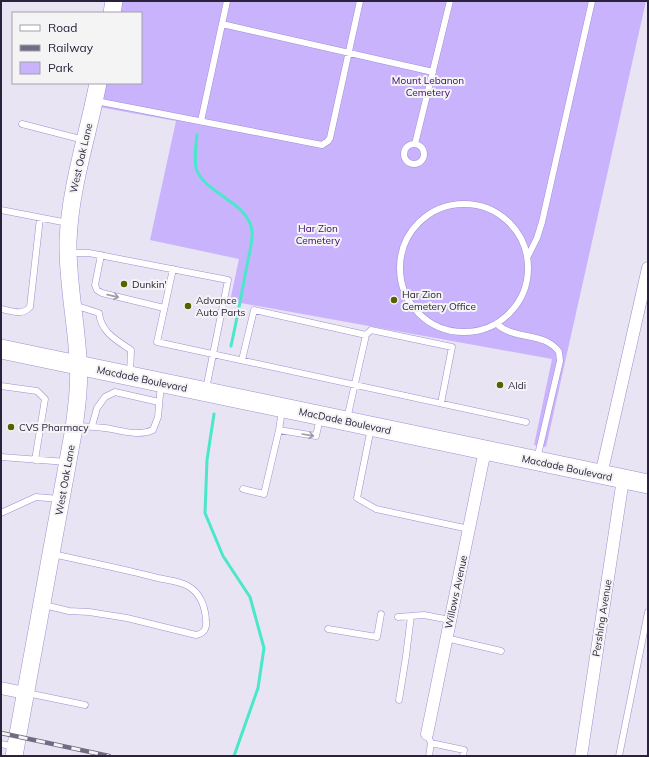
<svg xmlns="http://www.w3.org/2000/svg" width="649" height="757" font-family="Mulish,sans-serif">
  <style>
    .green { fill: #c9b3fd }
    .lines { fill: none; stroke-linecap: round; stroke-linejoin: round }
    .stream { stroke: #4ae7ca; stroke-width: 3 }
    .lane-casing { stroke: #a28cd2; stroke-width: 7 }
    .street-casing { stroke: #a28cd2; stroke-width: 13 }
    .secondary-casing { stroke: #a28cd2; stroke-width: 18 }
    .primary-casing { stroke: #a28cd2; stroke-width: 20 }
    .lane { stroke: #fff; stroke-width: 6 }
    .street { stroke: #fff; stroke-width: 12 }
    .secondary { stroke: #fff; stroke-width: 17 }
    .primary { stroke: #fff; stroke-width: 19 }
    .rail-casing { stroke: #726b82; stroke-width: 4.5 }
    .rail { stroke: #f4f4f4; stroke-width: 3; stroke-dasharray: 9; stroke-linecap: butt }
    .oneway { stroke: #9f9ba8 }
    .poi-dot { fill: #566202; stroke: #f4f4f4; stroke-width: 1.5 }
    .labels { text-anchor: middle; dominant-baseline: central; stroke-width: 4; stroke-linejoin: round; paint-order: stroke }
    .park-label { font-size: 10px; fill: #3e0177; stroke: #f4f4f4 }
    .street-label { font-size: 10px; fill: #2a213d; stroke: #f4f4f4 }
    .poi-label { font-size: 10px; fill: #2a213d; stroke: #f4f4f4; text-anchor: start }
  </style>
  <rect width="100%" height="100%" fill="#e8e4f3"/>
  <path class="green" d="M121,1h525l-100,446 -12,-2 18,-86 -322,-58 9,-42 -89,-19 26,-119 -77,-14 5,-24h37v-70h-23z"/>
  <g class="lines">
    <path class="stream" d="M197,135c-1,8 -3,30 0,36 11,24 52,32 55,60 1,11 -3,23 -5,34 -5,27 -10,54 -16,81
      M214,414l-7,46 -2,53 18,43 27,41 14,51 -6,40 -24,68"/>
    <g class="lane-casing">
      <path id="lane" d="M222,24l211,48
        M96,101l226,44 6,-4 2,-3 30,-137
        M201,121l26,-120
        M22,124l62,16
        M404 154a10 10 0 1 1 20 0a10 10 0 1 1-20 0Z
        M415,144l35,-143
        M400 268a64 64 0 1 1 128 0a64 64 0 1 1-128 0Z
        M1,210l67,13
        M69,253h20l139,27 -22,109
        M101,255l-6,30 2,5 5,3 62,15
        M528,256l9,-18 5,-16 50,-221
        M173,269l-16,73 369,80
        M74,305l25,8c2,19 17,27 32,37l-1,24
        M1,309c11,2 21,7 29,-2l10,-89
        M497,324c18,17 48,7 62,28l1,9 -23,98
        M366,335l5,-5 81,17 -11,56
        M242,360l12,-50 112,25 -19,84
        M1,386l36,5 8,8 -10,61
        M76,426c10,0 19,1 29,2 15,2 33,9 48,2l5,-13 3,-33
        M92,426l5,-18 8,-11 10,-5 44,10
        M371,428l-14,70 19,11 93,20
        M279,430l37,6 4,-18
        M1,457l66,5
        M243,489l21,5 15,-64 3,-20
        M1,513l35,-16 23,2
        M44,605l25,6 20,1 38,6 69,17c9,-2 11,-7 10,-15 -1,-14 -6,-27 -18,-34 -8,-5 -21,-6 -30,-8 -35,-9 -70,-16 -105,-24
        M398,617l26,-2 26,5
        M328,629l49,8 4,-23
        M446,638l55,13
        M27,693l58,12
        M399,700c5,-28 9,-56 12,-84
        M427,734l4,9 33,7 -1,6
        M1,744l14,3
        M429,756l2,-13
        M619,756l29,-144"/>
    </g>
    <g class="street-casing">
      <path id="street" d="M601,475l47,-207
        M1,688l24,5
        M427,734l58,-284
        M581,756l42,-277"/>
    </g>
    <g class="secondary-casing">
      <path id="secondary" d="M112,13l2,-12
        M14,756l60,-328c3,-23 6,-46 4,-69 -2,-39 -11,-79 -10,-118 2,-54 20,-106 30,-158"/>
    </g>
    <g class="primary-casing">
      <path id="primary" d="M1,349l647,135"/>
    </g>
    <use href="#lane" class="lane"/>
    <use href="#street" class="street"/>
    <use href="#secondary" class="secondary"/>
    <use href="#primary" class="primary"/>
    <g class="rail-casing">
      <path id="rail" d="M1,733l108,23"/>
    </g>
    <use href="#rail" class="rail"/>
  </g>
  <defs><path id="oneway-shaft" d="M-6 0H5M1.5-3L5.5 0L1.5 3" fill="none" stroke-width="1.6" stroke-linecap="round" stroke-linejoin="round"/></defs>
  <g class="oneway">
    <use href="#oneway-shaft" transform="translate(113 296) rotate(13)"/>
    <use href="#oneway-shaft" transform="translate(308 435) rotate(10)"/>
  </g>
  <g class="poi-dot">
    <circle cx="124" cy="284" r="4"/>
    <circle cx="394" cy="300" r="4"/>
    <circle cx="188" cy="306" r="4"/>
    <circle cx="500" cy="385" r="4"/>
    <circle cx="11" cy="427" r="4"/>
  </g>
  <g class="labels">
    <g class="park-label">
      <text x="428" y="80">Mount Lebanon<tspan x="428" dy="12">Cemetery</tspan></text>
      <text x="318" y="228">Har Zion<tspan x="318" dy="12">Cemetery</tspan></text>
    </g>
    <g class="street-label">
      <text transform="translate(81 158) rotate(-77)">West Oak Lane</text>
      <text transform="translate(142 379) rotate(12)">Macdade Boulevard</text>
      <text transform="translate(345 421) rotate(12)">MacDade Boulevard</text>
      <text transform="translate(567 468) rotate(12)">Macdade Boulevard</text>
      <text transform="translate(65 480) rotate(-80)">West Oak Lane</text>
      <text transform="translate(456 592) rotate(-78)">Willows Avenue</text>
      <text transform="translate(602 618) rotate(-81)">Pershing Avenue</text>
    </g>
    <g class="poi-label">
      <text x="132" y="284">Dunkin'</text>
      <text x="402" y="294">Har Zion<tspan x="402" dy="12">Cemetery Office</tspan></text>
      <text x="196" y="300">Advance<tspan x="196" dy="12">Auto Parts</tspan></text>
      <text x="508" y="385">Aldi</text>
      <text x="19" y="427">CVS Pharmacy</text>
    </g>
  </g>
  <rect width="649" height="757" fill="none" stroke="#2a213d" stroke-width="4"/>
  <rect x="12" y="12" width="130" height="72" fill="#f4f4f4" stroke="#a3a0ab"/>
  <rect x="20" y="25" width="20" height="6" fill="#ffffff" stroke="#a3a0ab"/>
  <text x="48" y="32" font-size="12" fill="#2a213d">Road</text>
  <rect x="20" y="45" width="20" height="6" fill="#726b82" stroke="#a3a0ab"/>
  <text x="48" y="52" font-size="12" fill="#2a213d">Railway</text>
  <rect x="20" y="62" width="20" height="12" fill="#c9b3fd" stroke="#a3a0ab"/>
  <text x="48" y="72" font-size="12" fill="#2a213d">Park</text>
</svg>
